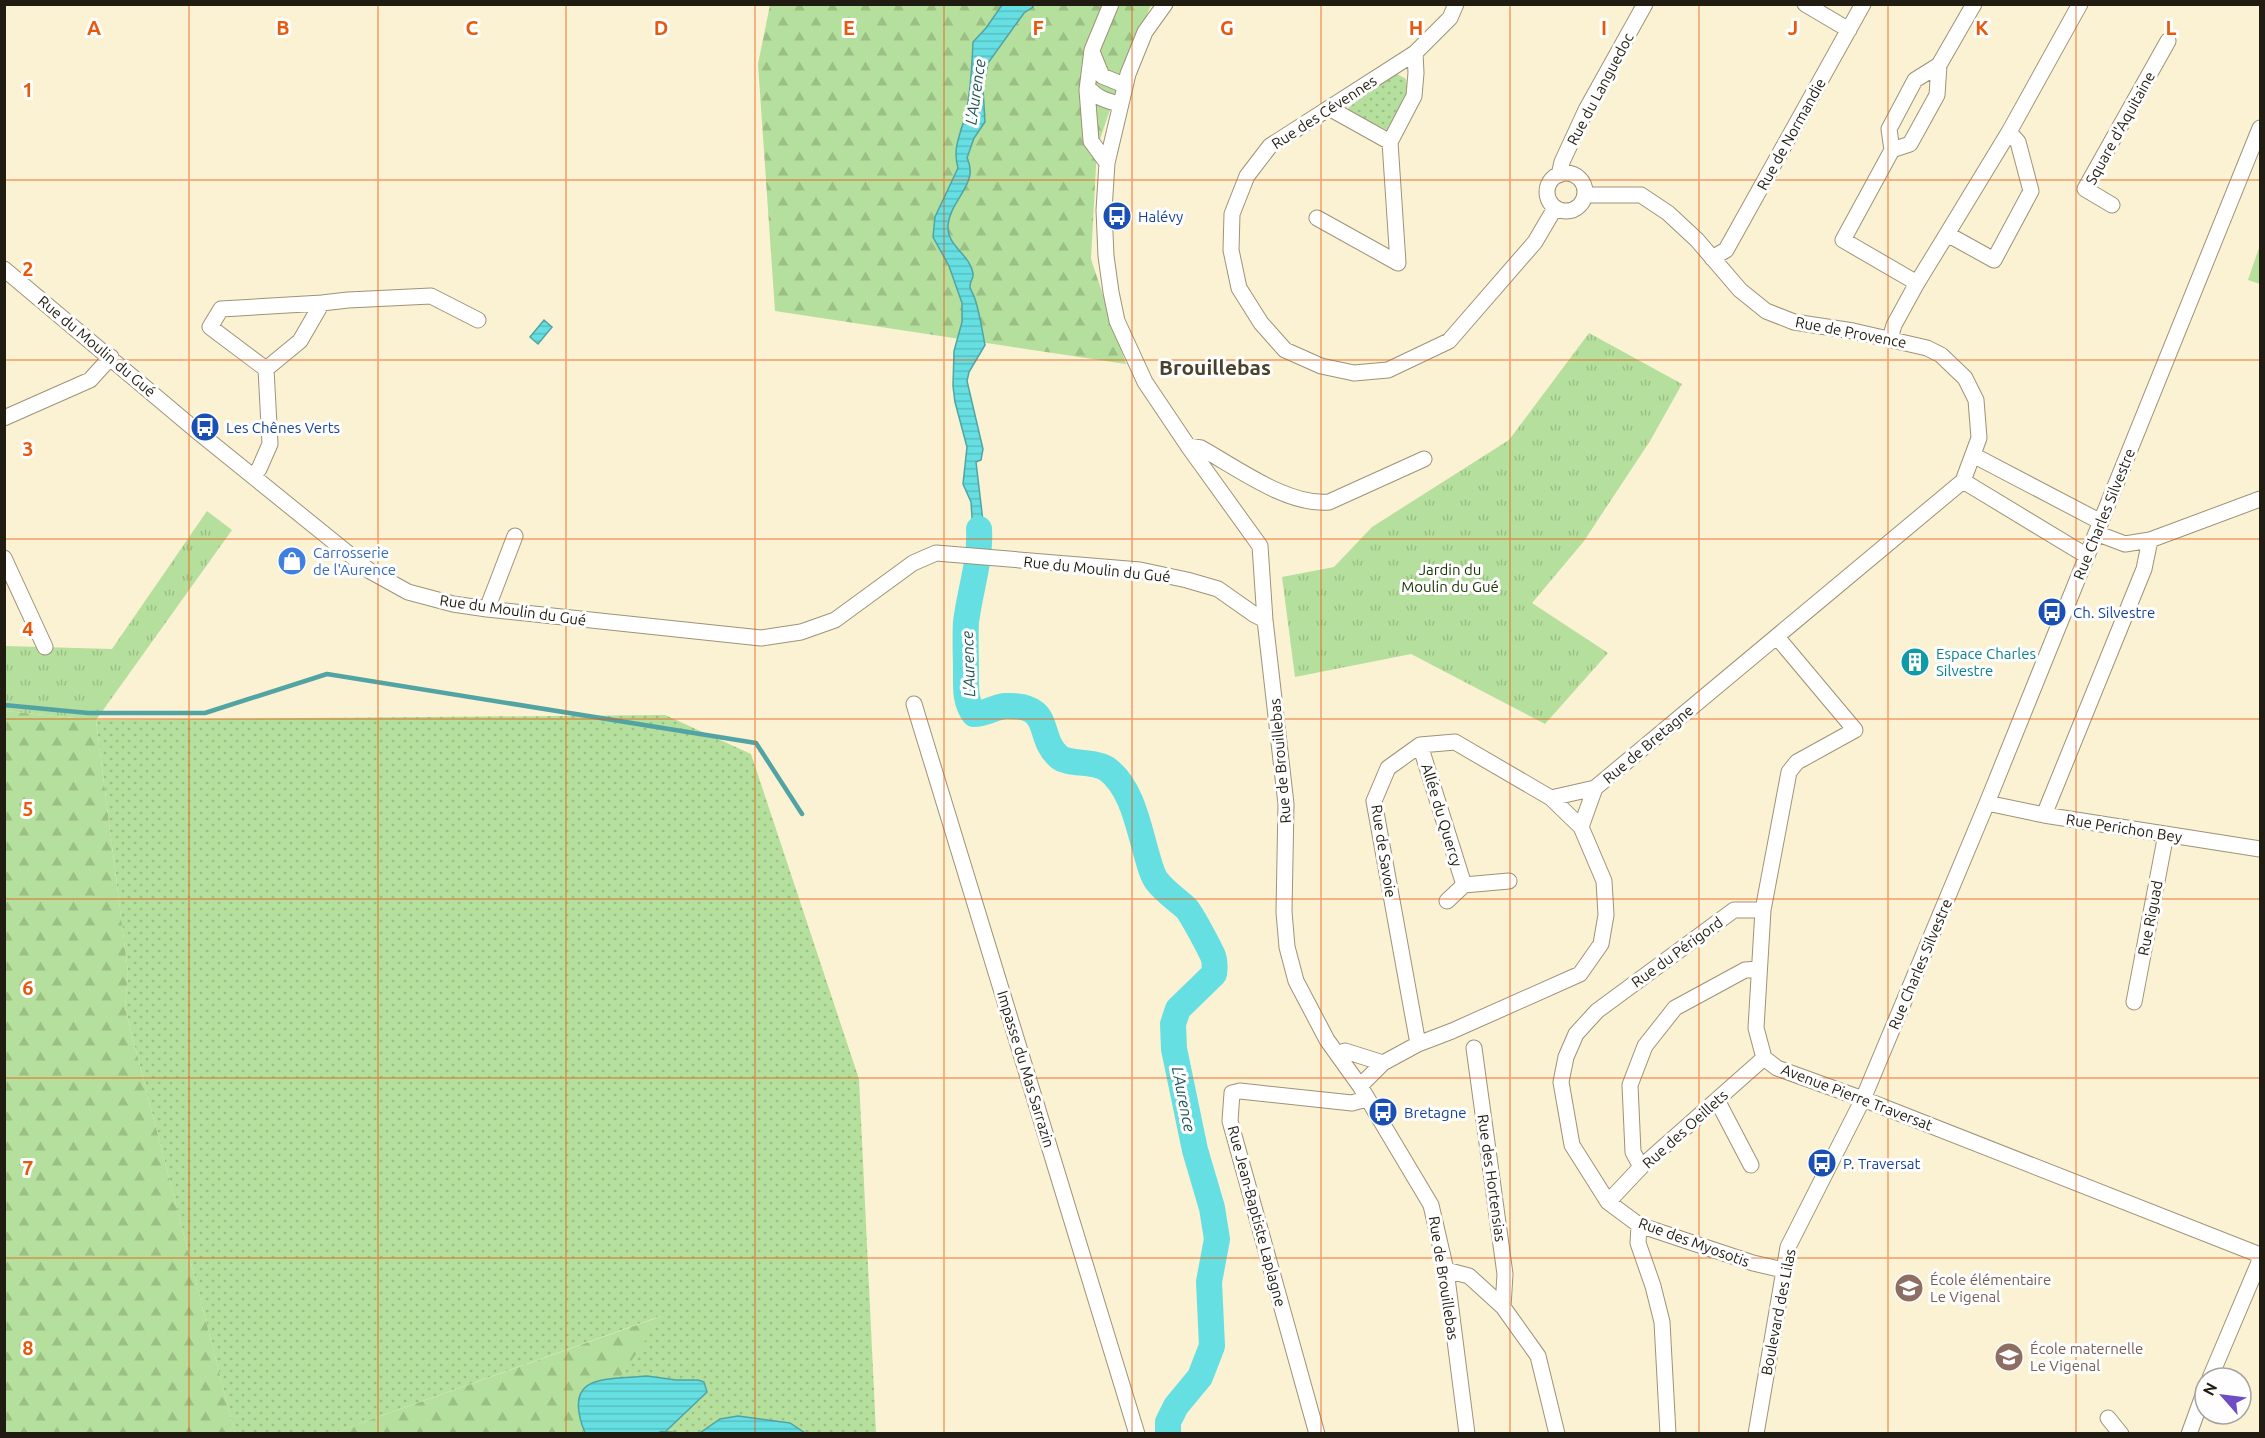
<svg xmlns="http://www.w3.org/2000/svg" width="2265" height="1438" font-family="Ubuntu,sans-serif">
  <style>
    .grass { fill: url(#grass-dots) }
    .forest { fill: url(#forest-firs) }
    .park { fill: url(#park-tufts) }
    .pitch { fill: #b5df9c }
    .water { fill: url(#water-rules); stroke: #51a4a3; stroke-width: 1.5 }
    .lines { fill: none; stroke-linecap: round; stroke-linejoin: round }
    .stream { stroke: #51a4a3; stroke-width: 4.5 }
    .river { stroke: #66dfe2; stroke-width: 26 }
    .minor-casing { stroke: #9d9377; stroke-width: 17 }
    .minor { stroke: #fff; stroke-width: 15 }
    .grid { fill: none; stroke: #e8590c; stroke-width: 1.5; stroke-opacity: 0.55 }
    .labels { text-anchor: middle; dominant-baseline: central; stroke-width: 6; stroke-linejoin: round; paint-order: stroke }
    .street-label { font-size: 15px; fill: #201c11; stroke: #fefefe }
    .transit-label { font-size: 15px; fill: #164399; stroke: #fefefe; text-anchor: start }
    .shop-label { font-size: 15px; fill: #366cbe; stroke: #fefefe; text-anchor: start }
    .park-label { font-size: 15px; fill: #183300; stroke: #fefefe }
    .culture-label { font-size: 15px; fill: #0d838f; stroke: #fefefe; text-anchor: start }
    .education-label { font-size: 15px; fill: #785e54; stroke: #fefefe; text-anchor: start }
    .water-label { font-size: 16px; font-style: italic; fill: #215556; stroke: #fefefe }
    .district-label { font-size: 21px; font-weight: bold; fill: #4a4128; stroke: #fefefe }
    .grid-label { font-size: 20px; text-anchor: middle; font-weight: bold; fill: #e8590c; stroke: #fefefe; stroke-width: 6; stroke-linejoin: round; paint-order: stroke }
  </style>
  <defs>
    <pattern id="grass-dots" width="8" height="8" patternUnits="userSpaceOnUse" patternTransform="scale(1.5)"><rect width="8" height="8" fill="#b5df9c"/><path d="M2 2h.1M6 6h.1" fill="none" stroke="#9bbf85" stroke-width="1.8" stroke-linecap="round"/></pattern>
    <pattern id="forest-firs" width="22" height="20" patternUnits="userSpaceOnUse" patternTransform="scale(1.5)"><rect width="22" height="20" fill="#b5df9c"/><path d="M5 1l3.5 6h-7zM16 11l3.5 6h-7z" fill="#9bbf85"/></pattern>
    <pattern id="park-tufts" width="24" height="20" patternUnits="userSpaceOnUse" patternTransform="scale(1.5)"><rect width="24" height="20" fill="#b5df9c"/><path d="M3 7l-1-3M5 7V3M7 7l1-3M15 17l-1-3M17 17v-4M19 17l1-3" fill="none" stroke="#9bbf85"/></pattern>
    <pattern id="water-rules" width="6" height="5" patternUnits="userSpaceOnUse" patternTransform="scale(1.5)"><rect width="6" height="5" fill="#66dfe2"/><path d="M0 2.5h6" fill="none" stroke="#58bfc1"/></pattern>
  </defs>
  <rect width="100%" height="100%" fill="#fbf1d3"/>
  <path class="grass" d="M1397,74l9,5 2,13 -21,38 -37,-18 -2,-4 36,-28z
    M665,715l86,39 108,325 17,354h-294l79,-117 -328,117h-98l-110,-425 3,-36 -32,-252z"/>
  <path class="forest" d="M770,5h381l-31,75 -23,68 -6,111 35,105 -351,-53 -17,-247z
    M5,711l91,9 32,252 -3,36 110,425h-230z
    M662,1316l-80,117h-249z"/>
  <path class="park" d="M1589,333l93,51 -32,57 -66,100 -52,62 76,50 -63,71 -134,-70 -116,23 -13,-100 52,-10 38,-40 137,-87z
    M207,511l25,19 -136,190 -91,-9v-65l107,3z"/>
  <path class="pitch" d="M2260,245v39l-12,-4z"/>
  <path class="water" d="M1002,5h30l1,2 -9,6 -36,50 -5,26 2,33 -11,16 -7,20c13,25 -17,42 -19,67 -2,21 21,28 25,48 1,5 -3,8 -3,13 0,4 4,9 5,13 5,15 7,31 10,46l-16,27 -2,9 16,68 -2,11 -5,2 10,85 -12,-1 -3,-44 -8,-18 4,-37 -12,-45 -2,-16 1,-35 8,-29v-19l-13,-37 -16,-29 2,-20 23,-49c-6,-21 3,-34 8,-55 5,-23 6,-47 7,-71l13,-14z
    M544,320l8,7 -14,17 -8,-7z
    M969,567l7,1c-6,32 -22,121 -2,146 12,0 20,-7 31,-8 50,-2 30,30 54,51 10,8 34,3 48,12 26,19 32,61 41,90 2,7 4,15 8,21 8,11 20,19 30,28 5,5 23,39 27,48 2,5 2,11 1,18l-36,35 -5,15 1,25 21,101 17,58 5,31 -8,43 3,64 -12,31 -24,29 -8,16v11h-6l-2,-18 35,-40 13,-29 -5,-59 10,-44 -2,-20 -24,-72 -21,-111 2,-27 24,-30 17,-14v-5c-4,-9 -10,-18 -14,-28 -3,-7 -4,-16 -8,-22 -9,-13 -29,-16 -38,-32 -16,-28 -13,-78 -35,-99 -18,-19 -43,-10 -58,-24 -13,-12 -12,-39 -29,-45 -6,-3 -15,-3 -22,-4 -14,9 -27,16 -41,5l-3,-18 1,-30 -3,-21 1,-30z
    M647,1376l29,4h22l6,2 3,10 -43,41h-79c-24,-60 20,-53 62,-57z
    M738,1416l52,7 15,10h-105l20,-14z"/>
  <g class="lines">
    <path class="stream" d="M4,705l84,8h117l122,-39 429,69 46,71
      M661,1433l15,1"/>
    <path class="river" d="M979,529c2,31 -9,61 -13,93 -1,17 0,34 0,51 0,15 -1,29 8,41 12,0 20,-7 31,-8 50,-2 30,30 54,51 10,8 34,3 48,12 26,19 32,61 41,90 2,7 4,15 8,21 8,11 20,19 30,28 5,5 23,39 27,48 2,5 2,11 1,18l-36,35 -5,15 1,25 21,101 17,58 5,31 -8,43 3,64 -12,31 -24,29 -8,16v12"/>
    <g class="minor-casing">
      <path id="minor" d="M1165,4l-20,28 -17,42 -21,89 -3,47 2,46 5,36 6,29 28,61 43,64 72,100 5,74 21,184 -2,108 3,35 9,34 31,59 33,46 71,119 15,65 21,164
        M1456,4l-6,14 -35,35 -145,93 -23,30 -15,38 -1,36 8,38 22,35 24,27 36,16 33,7 34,-3 61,-29 86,-99 20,-34
        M1805,4l44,26
        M1093,54l9,22 22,9
        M1088,87c8,11 19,14 32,17
        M1329,108l61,34 24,-46 2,-23 -1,-20
        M2009,132l9,10 13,49 -37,69 -47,-26 62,-102 71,-128
        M1892,150l18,-6 27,-49 2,-30 35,-61
        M1892,150l-3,-21 26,-49 24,-15
        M1107,163l-16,-22 -4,-51 5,-40 19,-46
        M1547 192a19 19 0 1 1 38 0a19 19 0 1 1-38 0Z
        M1559,175l3,-13 24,-52 59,-106
        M2112,205l-27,-16 83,-148
        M1317,218l81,45 -8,-121
        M1712,258l14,-8 137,-246
        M4,269l194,163 172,139 38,21 45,12 34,5 274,29 40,-6 34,-12 78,-57 23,-10 204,17 47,10 31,9 37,26 10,5
        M1917,283l30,-49
        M1890,339l4,-14 23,-42 -74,-43 49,-90
        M266,369l-56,-42 11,-18 101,-6
        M4,418l86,-38 21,-23
        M1188,446l13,2c36,20 87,58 128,54l95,-43
        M1973,455l128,67
        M253,476l6,-7 11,-25 -4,-75 34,-28 22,-38 26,-3 83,-4 47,24
        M1963,481l124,75
        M2096,533l29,11 25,-4 110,-41
        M4,558l41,89
        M487,609l28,-73
        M1777,637l78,93 -58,32 -8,10 -26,138 -7,118 8,30 13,10 86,31 397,156
        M914,704l223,730
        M1420,745l44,140 45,-4
        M1551,798l44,-10
        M1987,803l57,12 216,34
        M2044,815l100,-246 6,-29
        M1447,901l17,-16
        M1763,910h-29l-137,101 -21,23 -10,23 -5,25 11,63 36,57 31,23 114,38 30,7
        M2134,1002l32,-168
        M1418,1044l-44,-243 14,-33 32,-23 35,-3 96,56 30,29
        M1474,1048l31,226 -2,33
        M1338,1054l7,-3 38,12 -23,23
        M1383,1063l35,-19 34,-13 128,-57 21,-30 5,-29 -2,-34 -23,-54 14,-39 368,-307 16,-43 -3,-38 -11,-22 -24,-23 -14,-7 -74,-17 -59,-9 -28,-11 -26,-21 -43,-50 -29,-27 -27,-18h-55
        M1717,1100l34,65
        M1641,1167l-8,-15 -3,-67 15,-39 30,-38 70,-38 13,-1
        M1608,1202l33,-35 123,-109
        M1639,1225l-1,18 15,43 9,36 6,112
        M1446,1270l23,6 34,31 35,49 19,78
        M2210,1378l50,-118
        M2108,1418l13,16
        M1317,1434l-87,-313 2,-28 8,-2 112,12 14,-4
        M1756,1434l32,-187 75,-148 124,-296 273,-675
        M2189,1434l16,-44"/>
    </g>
    <use href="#minor" class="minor"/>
  </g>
  <path class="grid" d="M189,4v1430M378,4v1430M566,4v1430M755,4v1430M944,4v1430M1132,4v1430M1321,4v1430M1510,4v1430M1699,4v1430M1888,4v1430M2076,4v1430M4,180h2256M4,360h2256M4,539h2256M4,719h2256M4,899h2256M4,1078h2256M4,1258h2256"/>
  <defs>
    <g id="bus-disc" transform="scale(1.5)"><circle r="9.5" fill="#1a4fb4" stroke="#fefefe"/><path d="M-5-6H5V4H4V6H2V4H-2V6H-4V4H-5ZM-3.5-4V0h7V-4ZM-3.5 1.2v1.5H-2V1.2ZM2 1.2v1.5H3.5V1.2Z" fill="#fff"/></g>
    <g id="shop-disc" transform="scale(1.5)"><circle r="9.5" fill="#3f7fe0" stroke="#fefefe"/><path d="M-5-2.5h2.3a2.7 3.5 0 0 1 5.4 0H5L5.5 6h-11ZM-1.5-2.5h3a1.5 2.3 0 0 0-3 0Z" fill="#fff"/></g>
    <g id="building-disc" transform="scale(1.5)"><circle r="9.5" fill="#0f9aa8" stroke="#fefefe"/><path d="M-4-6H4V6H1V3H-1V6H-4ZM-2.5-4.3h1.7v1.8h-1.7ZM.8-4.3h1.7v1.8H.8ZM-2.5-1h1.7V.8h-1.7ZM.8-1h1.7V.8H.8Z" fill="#fff"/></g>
    <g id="school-disc" transform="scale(1.5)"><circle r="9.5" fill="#8d6e63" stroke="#fefefe"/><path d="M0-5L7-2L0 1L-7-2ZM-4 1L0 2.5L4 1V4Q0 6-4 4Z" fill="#fff"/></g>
  </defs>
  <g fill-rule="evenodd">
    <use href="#bus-disc" x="1117" y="216"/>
    <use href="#bus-disc" x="205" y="427"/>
    <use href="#shop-disc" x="292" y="561"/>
    <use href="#bus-disc" x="2052" y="612"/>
    <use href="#building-disc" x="1915" y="662"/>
    <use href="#bus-disc" x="1383" y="1112"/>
    <use href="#bus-disc" x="1822" y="1163"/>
    <use href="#school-disc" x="1909" y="1288"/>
    <use href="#school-disc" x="2009" y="1357"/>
  </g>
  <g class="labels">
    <g class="street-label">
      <text transform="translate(1600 89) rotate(-62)">Rue du Languedoc</text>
      <text transform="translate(1324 112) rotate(-33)">Rue des Cévennes</text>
      <text transform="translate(2120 128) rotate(-61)">Square d'Aquitaine</text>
      <text transform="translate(1791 134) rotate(-61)">Rue de Normandie</text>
      <text transform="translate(1851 332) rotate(11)">Rue de Provence</text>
      <text transform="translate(97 346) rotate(40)">Rue du Moulin du Gué</text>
      <text transform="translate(2104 514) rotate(-68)">Rue Charles Silvestre</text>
      <text transform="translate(1097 569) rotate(6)">Rue du Moulin du Gué</text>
      <text transform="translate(513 610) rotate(8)">Rue du Moulin du Gué</text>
      <text transform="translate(1648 744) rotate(-40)">Rue de Bretagne</text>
      <text transform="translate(1280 761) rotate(-95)">Rue de Brouillebas</text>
      <text transform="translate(1442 815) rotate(73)">Allée du Quercy</text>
      <text transform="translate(2124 828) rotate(9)">Rue Perichon Bey</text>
      <text transform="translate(1384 851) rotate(81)">Rue de Savoie</text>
      <text transform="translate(2150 918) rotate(-79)">Rue Riguad</text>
      <text transform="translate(1677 952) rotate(-36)">Rue du Périgord</text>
      <text transform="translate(1920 964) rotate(-67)">Rue Charles Silvestre</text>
      <text transform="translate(1026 1069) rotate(73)">Impasse du Mas Sarrazin</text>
      <text transform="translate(1857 1097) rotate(21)">Avenue Pierre Traversat</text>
      <text transform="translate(1685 1129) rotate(-42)">Rue des Oeillets</text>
      <text transform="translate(1492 1178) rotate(82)">Rue des Hortensias</text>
      <text transform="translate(1257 1216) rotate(75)">Rue Jean-Baptiste Laplagne</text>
      <text transform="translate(1694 1242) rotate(20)">Rue des Myosotis</text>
      <text transform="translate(1444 1278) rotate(81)">Rue de Brouillebas</text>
      <text transform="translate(1778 1312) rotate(-79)">Boulevard des Lilas</text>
    </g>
    <g class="transit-label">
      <text x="1138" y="216">Halévy</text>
      <text x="226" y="427">Les Chênes Verts</text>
      <text x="2073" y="612">Ch. Silvestre</text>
      <text x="1404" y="1112">Bretagne</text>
      <text x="1843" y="1163">P. Traversat</text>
    </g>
    <g class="shop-label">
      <text x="313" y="552">Carrosserie<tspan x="313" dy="17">de l'Aurence</tspan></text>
    </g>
    <g class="park-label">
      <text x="1450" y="569">Jardin du<tspan x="1450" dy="17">Moulin du Gué</tspan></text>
    </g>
    <g class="culture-label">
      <text x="1936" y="653">Espace Charles<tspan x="1936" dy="17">Silvestre</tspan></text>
    </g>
    <g class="education-label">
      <text x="1930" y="1279">École élémentaire<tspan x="1930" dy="17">Le Vigenal</tspan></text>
      <text x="2030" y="1348">École maternelle<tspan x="2030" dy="17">Le Vigenal</tspan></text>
    </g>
    <g class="water-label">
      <text transform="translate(975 92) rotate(-82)">L'Aurence</text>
      <text transform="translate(968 664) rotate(-92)">L'Aurence</text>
      <text transform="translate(1184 1099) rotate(79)">L'Aurence</text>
    </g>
    <g class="district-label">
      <text x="1215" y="367">Brouillebas</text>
    </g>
  </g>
  <g class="grid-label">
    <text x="94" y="35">A</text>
    <text x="283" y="35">B</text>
    <text x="472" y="35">C</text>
    <text x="661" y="35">D</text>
    <text x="849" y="35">E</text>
    <text x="1038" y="35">F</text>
    <text x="1227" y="35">G</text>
    <text x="1416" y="35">H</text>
    <text x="1604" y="35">I</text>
    <text x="1793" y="35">J</text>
    <text x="1982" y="35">K</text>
    <text x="2171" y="35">L</text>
    <text x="28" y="97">1</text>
    <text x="28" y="276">2</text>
    <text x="28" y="456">3</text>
    <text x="28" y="636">4</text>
    <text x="28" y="816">5</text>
    <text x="28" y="995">6</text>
    <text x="28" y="1175">7</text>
    <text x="28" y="1355">8</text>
  </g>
  <rect width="2265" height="1438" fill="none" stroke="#201c11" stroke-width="12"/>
  <g transform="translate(2223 1396) rotate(298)"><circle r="28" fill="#fefefe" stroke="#a5a49f" stroke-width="1.5"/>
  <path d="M0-4.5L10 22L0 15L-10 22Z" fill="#704cc5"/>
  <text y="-9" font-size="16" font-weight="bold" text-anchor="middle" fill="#201c11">N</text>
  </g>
</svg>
